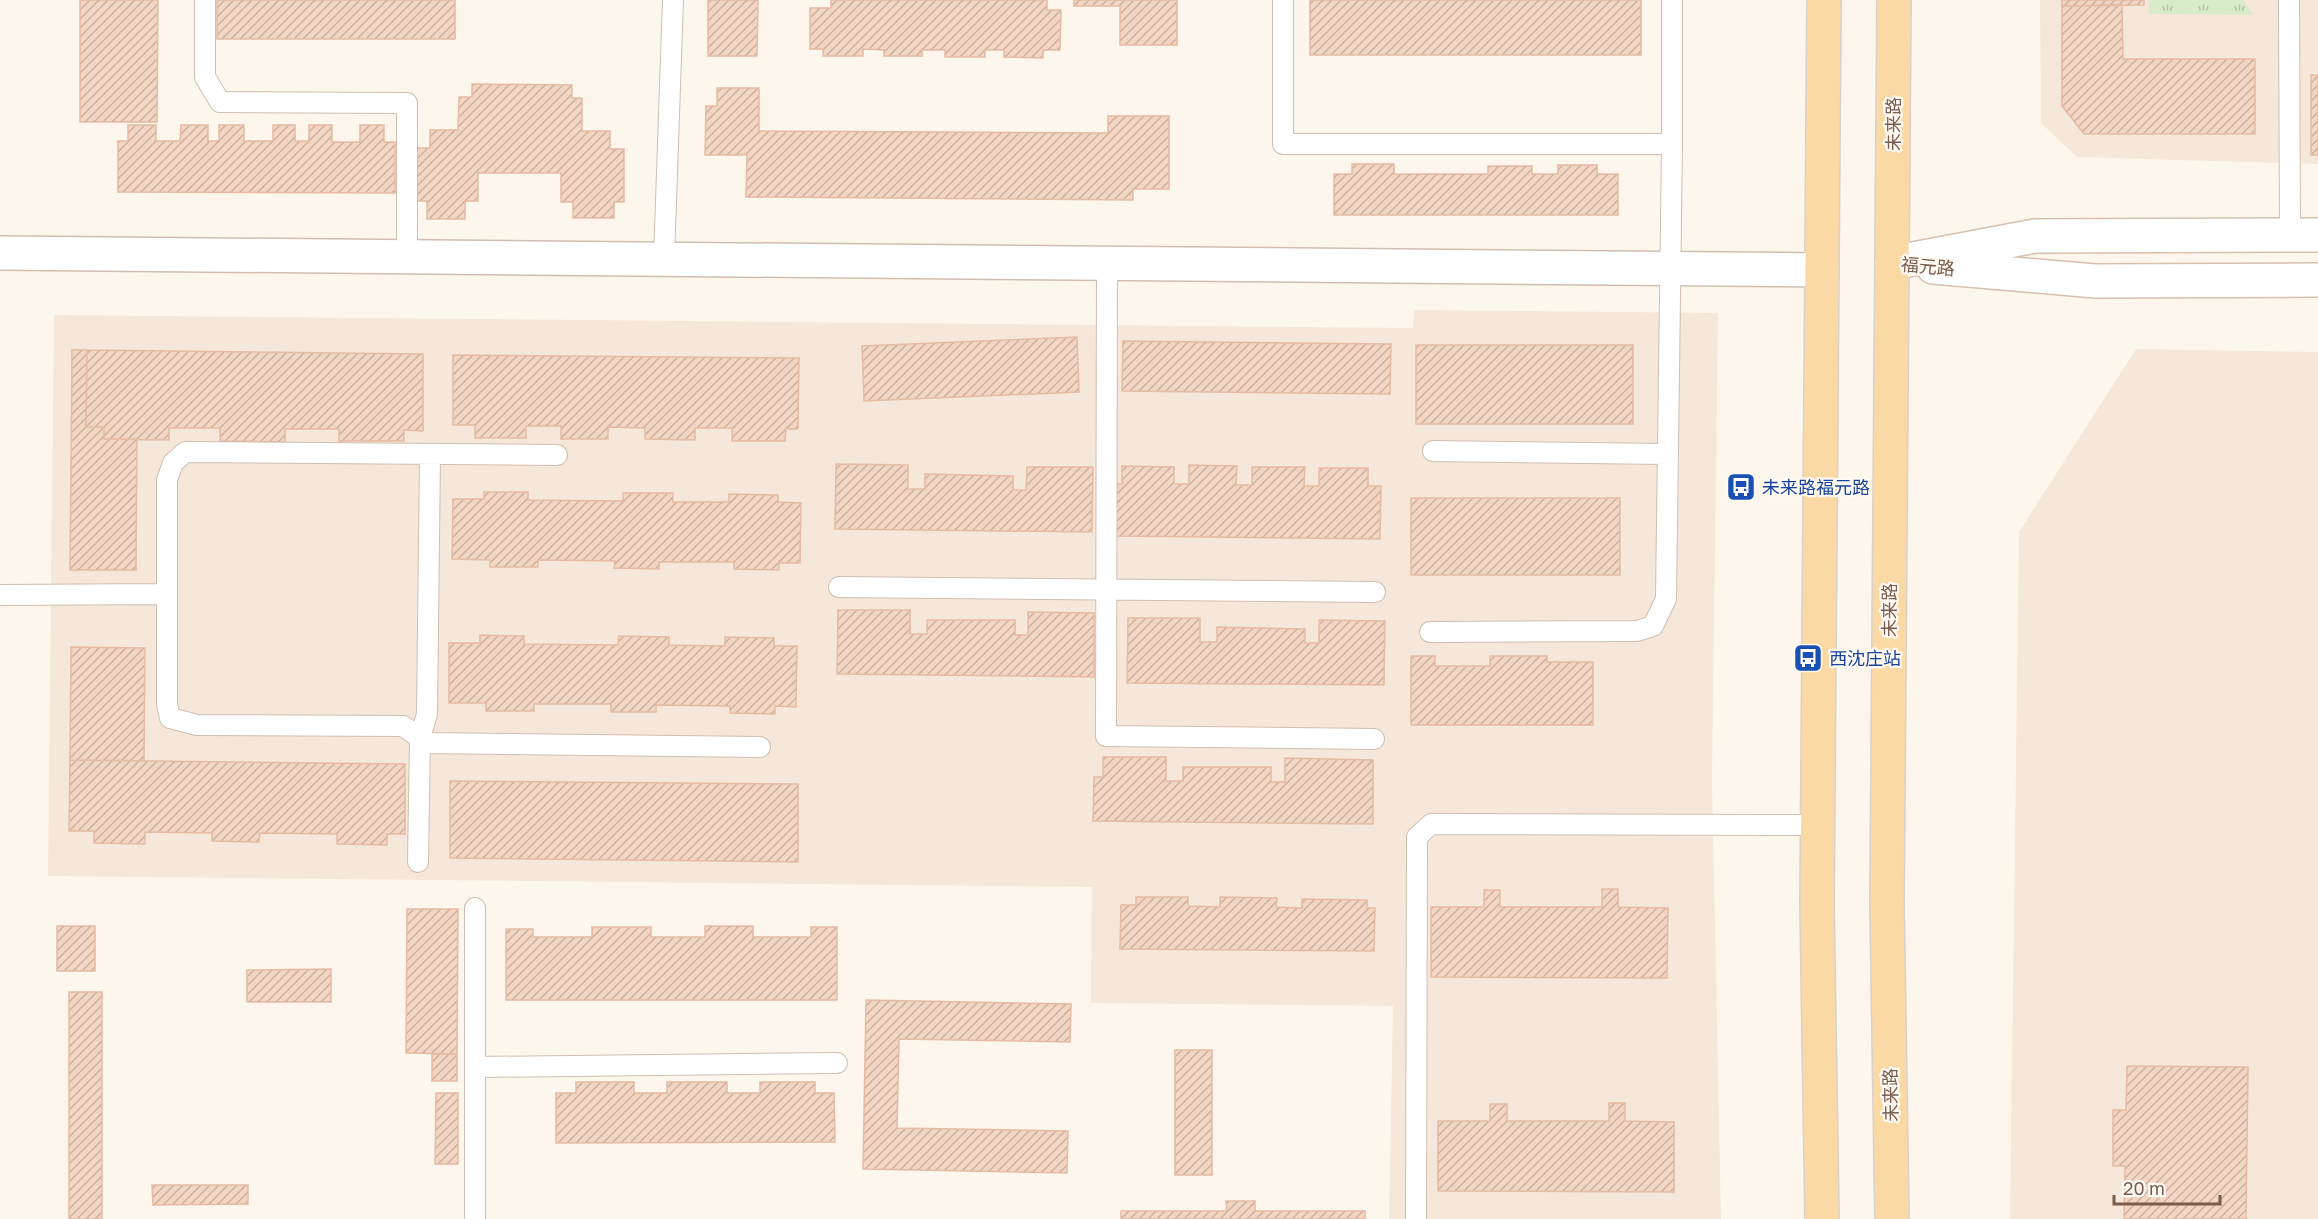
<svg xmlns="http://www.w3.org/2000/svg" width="2318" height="1219" font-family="'Golos Text','Noto Sans SC',sans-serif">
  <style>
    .residential { fill: #f5e8da }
    .grass { fill: url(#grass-tufts) }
    .building { fill: url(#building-hatch); stroke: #e6bba3; stroke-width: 1.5 }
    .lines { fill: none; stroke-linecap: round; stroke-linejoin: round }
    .lane-casing { stroke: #d1beb0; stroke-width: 22 }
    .street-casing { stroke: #d1beb0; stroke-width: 36 }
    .secondary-casing { stroke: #d6c0b0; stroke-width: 36 }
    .primary-casing { stroke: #dad1cd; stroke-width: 36 }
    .lane { stroke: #fff; stroke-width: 20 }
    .street { stroke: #fff; stroke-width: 33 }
    .secondary { stroke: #fff; stroke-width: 33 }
    .primary { stroke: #fbd9a5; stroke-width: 33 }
    .labels { text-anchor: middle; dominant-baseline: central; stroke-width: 4.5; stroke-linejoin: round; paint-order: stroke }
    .street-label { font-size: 18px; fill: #7a5c4d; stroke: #fffaf3 }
    .transit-label { font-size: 18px; fill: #164399; stroke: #fffaf3; text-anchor: start }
  </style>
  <defs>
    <pattern id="grass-tufts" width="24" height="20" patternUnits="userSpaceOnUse" patternTransform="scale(1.5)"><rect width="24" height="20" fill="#d8ecc9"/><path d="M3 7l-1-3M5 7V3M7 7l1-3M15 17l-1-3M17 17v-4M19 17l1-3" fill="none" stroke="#b4c2a5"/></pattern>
    <pattern id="building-hatch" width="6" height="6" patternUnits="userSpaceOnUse" patternTransform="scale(1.5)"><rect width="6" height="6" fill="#f3d5c3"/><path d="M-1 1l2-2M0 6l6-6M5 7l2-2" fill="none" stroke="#cab0a1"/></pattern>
  </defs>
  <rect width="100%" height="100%" fill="#fdf6ec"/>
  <path class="residential" d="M2040,0h278v164l-241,-7 -36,-34z
    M1414,310l304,3 -6,466 9,440h-332l4,-213 -302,-3 1,-116 -1044,-11 6,-561 1359,13z
    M2136,349l182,3v867h-308l9,-687z"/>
  <path class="grass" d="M2149,0h94l10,15 -104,-1z"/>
  <path class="building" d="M80,0h78l-1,122h-77z
    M217,0h238v39h-238z
    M708,0h50l-1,56h-49z
    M831,0h216v10h14l-1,40h-17v8l-39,-1v-7h-19v7h-40v-7h-23v6h-38v-6l-21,-1v7h-40v-7h-13v-41h21z
    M1074,0h103v45h-57v-39h-46z
    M1310,0h331v55h-331z
    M2062,0h82v5l-82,1z
    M2122,5l1,54h132v75h-171l-22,-28v-100z
    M2311,75h7v80h-7z
    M472,84l100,1v13h10v33h28v18h14v53h-10v16h-41v-16h-12v-29h-83v28h-13v18h-38v-18h-12l1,-53h14v-18h28l1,-33h13z
    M717,88h42v43l349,2v-17h61v73h-36v11l-387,-3 1,-42h-42l1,-49h11z
    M128,125h28v16h24l1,-16h27v16h11v-16h25v16h29v-16h22v16h14v-16h23v17h28v-17h24v17h11v51l-277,-1v-51h10z
    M1352,164h42v10h94v-8h44v8h26v-9h39v9h21v41h-284v-41h18z
    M1077,337l2,55 -215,9 -2,-55z
    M1123,341l268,3 -1,50 -268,-3z
    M1416,345h217v79h-217z
    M72,350h15l-1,77h18v12h33l-1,131h-66z
    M87,350l336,4v77l-19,-1v11h-65v-12h-54v13l-65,-1v-13h-51v12l-65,-1v-12h-18z
    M453,355l346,3 -1,71h-12l-1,12h-53v-13h-37v12l-50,-1v-11l-37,-1v12h-47v-13h-35v12h-51v-13h-22z
    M836,464l72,1v24h17v-15l88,2v14h13l1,-23h66l-1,65 -257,-3z
    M1189,465l48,1 -1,19h16v-18h53l-1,19h15v-18h49v18h13l-1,53 -264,-3v-53l6,1v-18l52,1v17h15z
    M484,492h44v8l95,1v-8h50v9h56v-8l49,1v7l23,1 -1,60h-21v7l-45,-1v-7h-75v7l-45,-1 1,-7 -77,-1v7h-48v-7l-38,-1 1,-60h31z
    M1411,498h209v77h-209z
    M838,610h72v24h17v-14h88v15h13v-23l66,1v64l-257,-3z
    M1128,618h72v24h17v-15l88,2v14h14v-23l66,1 -1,64 -257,-2z
    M480,635l44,1v8l94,1 1,-9 50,1v8l56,1v-9l49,1v8h23l-1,61 -21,-1v8l-45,-1v-7l-74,-1v7h-45v-8h-77v7h-48v-8h-37v-60h31z
    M71,647l74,1 -1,113 -74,-1z
    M1411,656h24v10h55v-10h57v6h46v63h-182z
    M1103,757h63v24h17v-14h88v15h14v-24l88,2v64l-280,-3 1,-44h9z
    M70,760l335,4v70h-18v11l-50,-1v-10l-77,-1 -1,9 -47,-1v-8l-67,-1v12l-51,-1v-12h-25z
    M450,781l348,3v78l-348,-4z
    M1602,889h16v18l50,1 -1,70 -236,-1v-70h53v-17h16v17h102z
    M1136,897h52v9l32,1v-10l57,1 -1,9 26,1v-9l65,1v8h8l-1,43 -254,-2 1,-44h15z
    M407,909h51l-1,145 -51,-1z
    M57,926h38v45h-38z
    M705,926h48v11h58v-10h26v73h-331v-71h27v8h59v-10h59v10h54z
    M331,969v33h-84v-32z
    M69,992h33v227h-33z
    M866,1000l205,4 -1,38 -171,-3 -2,89 171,3 -1,42 -204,-4z
    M1175,1050h37v125h-37z
    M432,1054h25v27h-25z
    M2127,1066l121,1 -2,152h-122l1,-53h-12v-56h13z
    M576,1082h58v11h33v-11h60v11h33v-11h55v11h19l1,49 -279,1v-50h20z
    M436,1093h22v71h-23z
    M1609,1103h16v18l49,1v70l-236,-1v-70h52v-17h17v17h102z
    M152,1185h96v19l-95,1z
    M1226,1201h29v10h110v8h-244v-8h106z"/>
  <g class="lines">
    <g class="lane-casing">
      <path id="lane" d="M205,0v77l15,25 187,1v154
        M1283,0v144h389v-144
        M2289,0l1,235
        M664,259l9,-259
        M1107,263l-1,473 268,3
        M1433,451l235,3
        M839,587l536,5
        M0,595l167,-1
        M1430,632l207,-1 16,-5 13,-27 6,-455
        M420,738l7,-24 3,-260
        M420,743l340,4
        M418,862l2,-124 -17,-12 -206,-1 -27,-7 -3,-14v-224l6,-17 12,-11 372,3
        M475,908v311
        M475,1067l362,-4
        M1416,1219l1,-382 14,-13 387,1"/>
    </g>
    <g class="street-casing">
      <path id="street" d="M0,253l1822,17"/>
    </g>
    <g class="secondary-casing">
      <path id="secondary" d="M1892,263l143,-27 283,-1
        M1933,267l162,14 223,-1"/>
    </g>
    <g class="primary-casing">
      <path id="primary" d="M1822,1219l-5,-314 7,-905
        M1892,1219l-5,-315 7,-904"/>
    </g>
    <use href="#lane" class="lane"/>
    <use href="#street" class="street"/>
    <use href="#secondary" class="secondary"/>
    <use href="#primary" class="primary"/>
  </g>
  <defs>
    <g id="bus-square" transform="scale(1.5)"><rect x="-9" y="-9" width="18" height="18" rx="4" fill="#1a4fb4" stroke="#fffaf3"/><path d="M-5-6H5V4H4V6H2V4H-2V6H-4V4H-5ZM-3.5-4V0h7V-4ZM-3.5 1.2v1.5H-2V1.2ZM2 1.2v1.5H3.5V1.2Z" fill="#fff"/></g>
  </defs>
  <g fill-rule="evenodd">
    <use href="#bus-square" x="1741" y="487"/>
    <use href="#bus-square" x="1808" y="658"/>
  </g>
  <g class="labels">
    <g class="street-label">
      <text transform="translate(1893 124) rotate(-90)">未来路</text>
      <text transform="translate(1928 266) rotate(5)">福元路</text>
      <text transform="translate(1889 610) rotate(-90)">未来路</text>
      <text transform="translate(1890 1095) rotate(-91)">未来路</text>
    </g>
    <g class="transit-label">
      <text x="1762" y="487">未来路福元路</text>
      <text x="1829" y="658">西沈庄站</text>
    </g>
  </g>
  <path d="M2114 1195v9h106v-9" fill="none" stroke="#7a5c4d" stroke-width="3"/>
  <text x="2123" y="1195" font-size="18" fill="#7a5c4d" stroke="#fffaf3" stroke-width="4.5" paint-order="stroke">20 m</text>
</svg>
